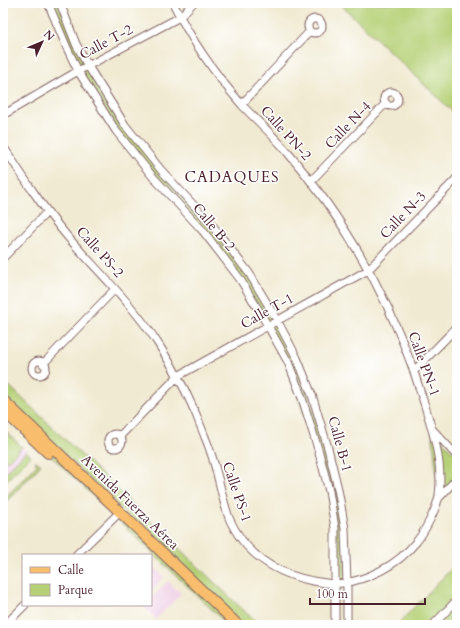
<svg xmlns="http://www.w3.org/2000/svg" width="460" height="628" font-family="Cardo,serif">
  <style>
    .built { fill: #efd0e6 }
    .green { fill: #b5d076; stroke: #807850 }
    .lines { fill: none; stroke-linecap: round; stroke-linejoin: round }
    .minor-casing { stroke: #846665; stroke-width: 9 }
    .primary-casing { stroke: #846665; stroke-width: 12 }
    .minor { stroke: #fff; stroke-width: 7 }
    .primary { stroke: #f9be6d; stroke-width: 10 }
    .labels { text-anchor: middle; dominant-baseline: central; stroke-width: 3; stroke-linejoin: round; paint-order: stroke }
    .street-label { font-size: 14px; fill: #4a1f2b; stroke: #fff }
    .neighbourhood-label { font-size: 15px; letter-spacing: 1px; fill: #4a1f2b; stroke: #fff }
  </style>
  <rect width="100%" height="100%" fill="#fff"/>
  <filter id="ink" filterUnits="userSpaceOnUse"><feTurbulence type="fractalNoise" baseFrequency=".025" numOctaves="2"/><feDisplacementMap in="SourceGraphic" scale="8" xChannelSelector="R" yChannelSelector="G"/><feConvolveMatrix kernelMatrix="1 2 1 2 8 2 1 2 1" color-interpolation-filters="sRGB"/></filter>
  <filter id="wash" filterUnits="userSpaceOnUse"><feTurbulence type="fractalNoise" baseFrequency=".012" numOctaves="4" result="noise"/><feDisplacementMap in="SourceGraphic" scale="16" xChannelSelector="R" yChannelSelector="G"/><feGaussianBlur stdDeviation="0.9" result="paint"/><feColorMatrix in="noise" values="0 0 0 0 0 0 0 0 0 0 0 0 0 0 0 0 0 1.4 0 .05"/><feComposite in="paint" operator="in"/></filter>
  <g filter="url(#wash)">
    <rect width="100%" height="100%" fill="#f1ead2"/>
    <path class="built" d="M22,447l9,9 -28,28v-23l6,-1z
      M151,564l13,13 -13,14z
      M168,581l13,13 -25,25 -12,-12 1,-2h6v-6z"/>
    <path class="green" d="M48,3h12l16,41 49,81 124,148 48,85 41,131 9,94 -11,2 -1,-57 -6,-37 -42,-129 -47,-83 -124,-148 -38,-60z
      M339,3h118v113z
      M3,380l256,245h-17l-239,-229z
      M3,400l235,225h-10l-225,-215z
      M3,429l19,18 -13,13 -6,1z
      M432,430l25,26v22l-18,20z
      M26,451l5,5 -28,28v-9z
      M36,461l5,4 -38,40v-5l34,-35 -2,-3z
      M457,563v33l-28,29h-32z
      M457,600v25h-24z"/>
  </g>
  <g filter="url(#ink)">
    <g class="lines">
      <g class="minor-casing">
        <path id="minor" d="M48,3l19,45 11,23 38,60 37,46 50,54 37,48 28,47 20,36 14,36 16,51 11,42 6,37v97
          M60,3l16,41 12,22 37,59 36,45 51,55 37,48 28,47 20,38 15,37 16,53 10,41 7,40 2,54v42
          M308 26a7 7 0 1 1 14 0a7 7 0 1 1-14 0Z
          M384 99a7 7 0 1 1 14 0a7 7 0 1 1-14 0Z
          M242,104l68,-73
          M3,115l75,-44 102,-54 13,-14
          M3,146c20,31 40,62 64,90 31,36 66,68 92,109 19,29 34,59 46,92 5,12 9,25 12,37 4,15 7,30 12,44 18,41 55,60 97,65 27,4 63,-13 82,-32 3,-3 6,-7 9,-10 8,-10 20,-33 22,-46 4,-31 -5,-60 -14,-89 -4,-12 -8,-25 -12,-37 -29,-82 -74,-157 -130,-222 -13,-15 -28,-28 -41,-42 -27,-31 -51,-65 -69,-102
          M311,181l75,-78
          M3,258l44,-46
          M32 368a7 7 0 1 1 14 0a7 7 0 1 1-14 0Z
          M43,364l72,-75
          M414,371l43,-44
          M433,430l24,26
          M108 441a7 7 0 1 1 14 0a7 7 0 1 1-14 0Z
          M120,436l58,-60 190,-106 89,-92
          M439,498l18,-20
          M76,555l44,-43
          M5,625l20,-20
          M433,625l24,-25"/>
      </g>
      <g class="primary-casing">
        <path id="primary" d="M3,400l235,225
          M3,410l45,43"/>
      </g>
      <use href="#minor" class="minor"/>
      <use href="#primary" class="primary"/>
    </g>
  </g>
  <g class="labels">
    <g class="street-label">
      <text transform="translate(106 42) rotate(-28)">Calle T-2</text>
      <text transform="translate(348 125) rotate(-46)">Calle N-4</text>
      <text transform="translate(286 133) rotate(48)">Calle PN-2</text>
      <text transform="translate(403 215) rotate(-46)">Calle N-3</text>
      <text transform="translate(214 227) rotate(50)">Calle B-2</text>
      <text transform="translate(100 252) rotate(48)">Calle PS-2</text>
      <text transform="translate(267 311) rotate(-29)">Calle T-1</text>
      <text transform="translate(424 364) rotate(70)">Calle PN-1</text>
      <text transform="translate(340 444) rotate(75)">Calle B-1</text>
      <text transform="translate(237 492) rotate(71)">Calle PS-1</text>
      <text transform="translate(130 502) rotate(44)">Avenida Fuerza Aérea</text>
    </g>
    <g class="neighbourhood-label">
      <text x="232" y="177">CADAQUES</text>
    </g>
  </g>
  <rect width="460" height="628" fill="none" stroke="#fff" stroke-width="16"/>
  <rect x="22" y="554" width="130" height="52" fill="#ffffff" stroke="#b7a5aa"/>
  <rect x="30" y="567" width="20" height="6" fill="#f9be6d" stroke="#b7a5aa"/>
  <text x="58" y="574" font-size="12" fill="#4a1f2b">Calle</text>
  <rect x="30" y="584" width="20" height="12" fill="#b5d076" stroke="#b7a5aa"/>
  <text x="58" y="594" font-size="12" fill="#4a1f2b">Parque</text>
  <g transform="translate(42 42) rotate(46)" stroke="#ffffff" stroke-width="3" paint-order="stroke">
  <path d="M0-3L7 15L0 10L-7 15Z" fill="#4a1f2b"/>
  <text y="-6" font-size="11" font-weight="bold" text-anchor="middle" fill="#4a1f2b">N</text>
  </g>
  <path d="M310 598v6h115v-6" fill="none" stroke="#4a1f2b" stroke-width="2"/>
  <text x="316" y="598" font-size="12" fill="#4a1f2b" stroke="#ffffff" stroke-width="3" paint-order="stroke">100 m</text>
</svg>
